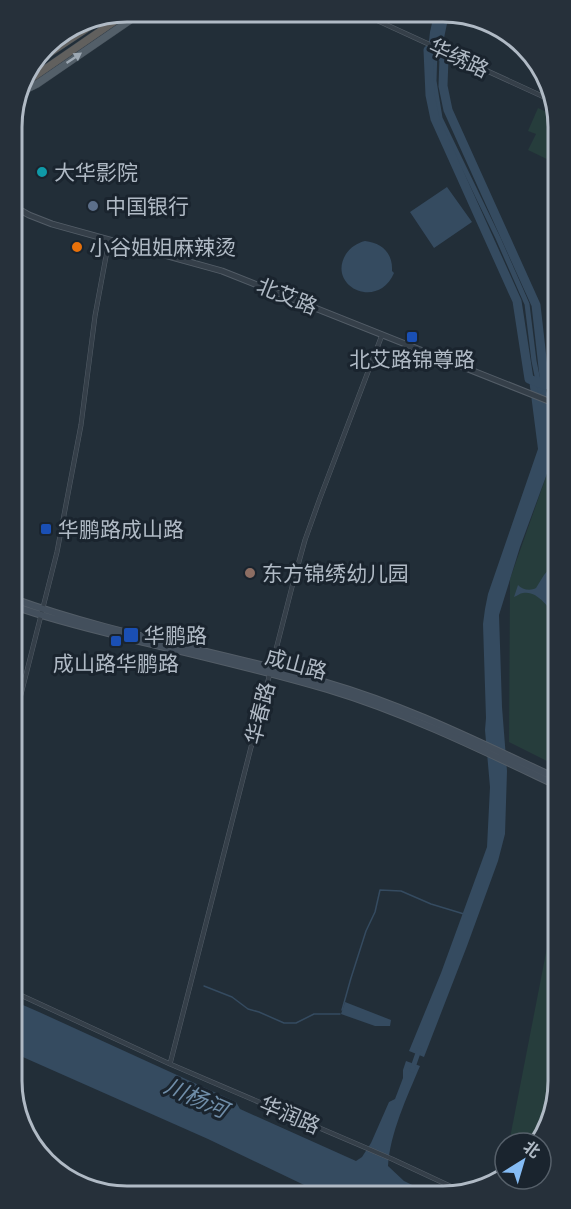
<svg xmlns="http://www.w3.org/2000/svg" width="571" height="1209" font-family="Rubik,'Noto Sans SC',sans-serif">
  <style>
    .green { fill: #263d3c }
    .water { fill: #354b60 }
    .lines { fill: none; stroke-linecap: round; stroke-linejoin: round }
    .stream { stroke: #354b60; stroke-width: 1.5 }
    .canal { stroke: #354b60; stroke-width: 5 }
    .river { stroke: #354b60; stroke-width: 9 }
    .minor-casing { stroke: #535d67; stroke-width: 5 }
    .tertiary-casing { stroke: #535d67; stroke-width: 7 }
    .secondary-casing { stroke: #535d67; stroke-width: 8 }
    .primary-casing { stroke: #414b55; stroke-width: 8 }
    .trunk-casing { stroke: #404a54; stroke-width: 8 }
    .minor { stroke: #353f49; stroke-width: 4 }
    .tertiary { stroke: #353f49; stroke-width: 5 }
    .secondary { stroke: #434f5c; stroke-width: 6 }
    .primary { stroke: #535f69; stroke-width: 7 }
    .trunk { stroke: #61605e; stroke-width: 7 }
    .oneway { fill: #9da8b3 }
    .culture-dot { fill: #0f9aa8; stroke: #1a242e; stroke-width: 2 }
    .service-dot { fill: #5c6f8a; stroke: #1a242e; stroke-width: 2 }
    .food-dot { fill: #e8710a; stroke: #1a242e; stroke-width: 2 }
    .transit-dot { fill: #1a4fb4; stroke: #1a242e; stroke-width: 2 }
    .education-dot { fill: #8d6e63; stroke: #1a242e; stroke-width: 2 }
    .labels { text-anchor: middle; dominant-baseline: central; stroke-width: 6; stroke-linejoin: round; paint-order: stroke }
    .street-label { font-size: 21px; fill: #b0bac5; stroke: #1a242e }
    .poi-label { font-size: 21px; fill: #b0bac5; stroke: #1a242e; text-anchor: start }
    .water-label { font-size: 22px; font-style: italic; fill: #708ea9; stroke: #1a242e }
    .rim { fill: none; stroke: #b0bac5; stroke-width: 3 }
  </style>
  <rect width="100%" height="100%" fill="#222e38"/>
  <path class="green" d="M538,108l17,8v47l-27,-13 8,-16 -8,-3z
    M553,415l3,2 1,349 -48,-24 1,-163 38,-108z
    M558,891l1,198 -23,54h-27z"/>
  <path class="water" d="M434,14h15l-5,24v20l-16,-8 2,-18z
    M447,187l25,35 -38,26 -24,-36z
    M365,241c17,2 28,12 27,30l2,2c-16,38 -68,13 -48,-19 5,-7 11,-11 19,-13z
    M529,379l16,6 9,38 -4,4v30l-2,14 -28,76 -21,68 3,92 5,64 -2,63 -7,27 -31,85 -43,111 -15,-6 32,-78 46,-126 3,-60 -5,-57 1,-12 -3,-94 2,-15 3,-15 50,-145z
    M554,563l3,3c-1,11 -14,17 0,28v16l-2,4v2c-6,-8 -18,-26 -32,-23 -3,0 -6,3 -9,4l4,-12c4,5 13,6 18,3l8,-13z
    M558,996l1,66 -8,-7h1l-3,-7v-7h3v-2l-5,-6h2l3,-22z
    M16,1002l23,10 197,90 4,7 116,52 6,-4 9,-14 18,-41 6,-3 8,-21v-8l3,-9 14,5c-13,31 -30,67 -32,100l16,15 25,12 -106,1 -115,-55 -192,-85z
    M345,1002l46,18 -1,6h-15l-34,-12z"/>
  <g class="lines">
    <path class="stream" d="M204,986l28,11 16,12 11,3 25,11h12l18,-9h26
      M342,1010l9,-32 15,-47 9,-19 5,-22 21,1 30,13 33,10"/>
    <path class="canal" d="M435,48l-1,33 6,37 58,120 29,66 7,57 6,29
      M412,1070l7,-20"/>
    <path class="river" d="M428,50l16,8 -1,28 5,24 88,195 9,80 -16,-6 -12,-78 -82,-182 -5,-24z"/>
    <g class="minor-casing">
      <path id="minor" d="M363,14l192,88
        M15,718l42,-166 24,-127 14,-109 14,-76
        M16,993l154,71 222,95 73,34
        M170,1064l123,-481 12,-43 15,-42 62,-163"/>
    </g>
    <g class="tertiary-casing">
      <path id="tertiary" d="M13,206l16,9 23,9 170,47 334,133"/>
    </g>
    <g class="secondary-casing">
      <path id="secondary" d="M14,599c102,37 209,53 313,84 80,23 155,61 231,96
        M14,606c36,13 73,22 110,31 67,17 136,32 203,52 80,24 155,61 231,97"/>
    </g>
    <g class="primary-casing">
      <path id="primary" d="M46,51l25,-18
        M25,90l12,-6 105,-72"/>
    </g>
    <g class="trunk-casing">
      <path id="trunk" d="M42,58l47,-31
        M32,78l96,-66"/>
    </g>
    <use href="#minor" class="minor"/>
    <use href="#tertiary" class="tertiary"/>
    <use href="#secondary" class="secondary"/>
    <use href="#primary" class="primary"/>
    <use href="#trunk" class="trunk"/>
  </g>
  <defs><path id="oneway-solid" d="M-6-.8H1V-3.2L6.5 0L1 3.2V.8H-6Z" transform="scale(1.5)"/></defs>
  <use class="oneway" href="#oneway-solid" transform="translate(74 58) rotate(-34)"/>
  <circle class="culture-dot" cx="42" cy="172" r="6"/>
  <circle class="service-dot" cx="93" cy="206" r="6"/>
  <circle class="food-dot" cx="77" cy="247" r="6"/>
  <g class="transit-dot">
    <rect x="406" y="331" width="12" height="12" rx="3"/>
    <rect x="40" y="523" width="12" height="12" rx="3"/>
    <rect x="123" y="627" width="16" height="16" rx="3"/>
    <rect x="110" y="635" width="12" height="12" rx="3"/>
  </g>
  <circle class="education-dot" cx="250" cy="573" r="6"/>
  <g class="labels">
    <g class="street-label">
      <text transform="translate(459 58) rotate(25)">华绣路</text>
      <text transform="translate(287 296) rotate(22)">北艾路</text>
      <text transform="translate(296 664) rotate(15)">成山路</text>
      <text transform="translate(260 713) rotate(-76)">华春路</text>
      <text transform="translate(290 1115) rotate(23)">华润路</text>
    </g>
    <g class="poi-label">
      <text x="54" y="172">大华影院</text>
      <text x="105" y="206">中国银行</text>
      <text x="89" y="247">小谷姐姐麻辣烫</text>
      <text x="412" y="359" text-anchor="middle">北艾路锦尊路</text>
      <text x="58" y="529">华鹏路成山路</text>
      <text x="262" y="573">东方锦绣幼儿园</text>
      <text x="144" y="635">华鹏路</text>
      <text x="116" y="663" text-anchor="middle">成山路华鹏路</text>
    </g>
    <g class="water-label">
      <text transform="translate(196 1098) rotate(24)">川杨河</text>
    </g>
  </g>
  <path d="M0 0H571V1209H0ZM127 22H443A105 105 0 0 1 548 127V1081A105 105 0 0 1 443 1186H127A105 105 0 0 1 22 1081V127A105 105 0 0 1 127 22Z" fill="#26303a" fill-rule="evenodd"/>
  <path class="rim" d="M127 22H443A105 105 0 0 1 548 127V1081A105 105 0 0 1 443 1186H127A105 105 0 0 1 22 1081V127A105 105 0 0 1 127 22Z"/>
  <g transform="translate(523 1161) rotate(37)"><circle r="28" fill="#1a242e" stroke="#56606a" stroke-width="1.5"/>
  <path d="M0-4.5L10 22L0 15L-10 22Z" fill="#85bcf5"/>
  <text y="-9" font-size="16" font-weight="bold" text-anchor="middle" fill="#b0bac5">北</text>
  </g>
</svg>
